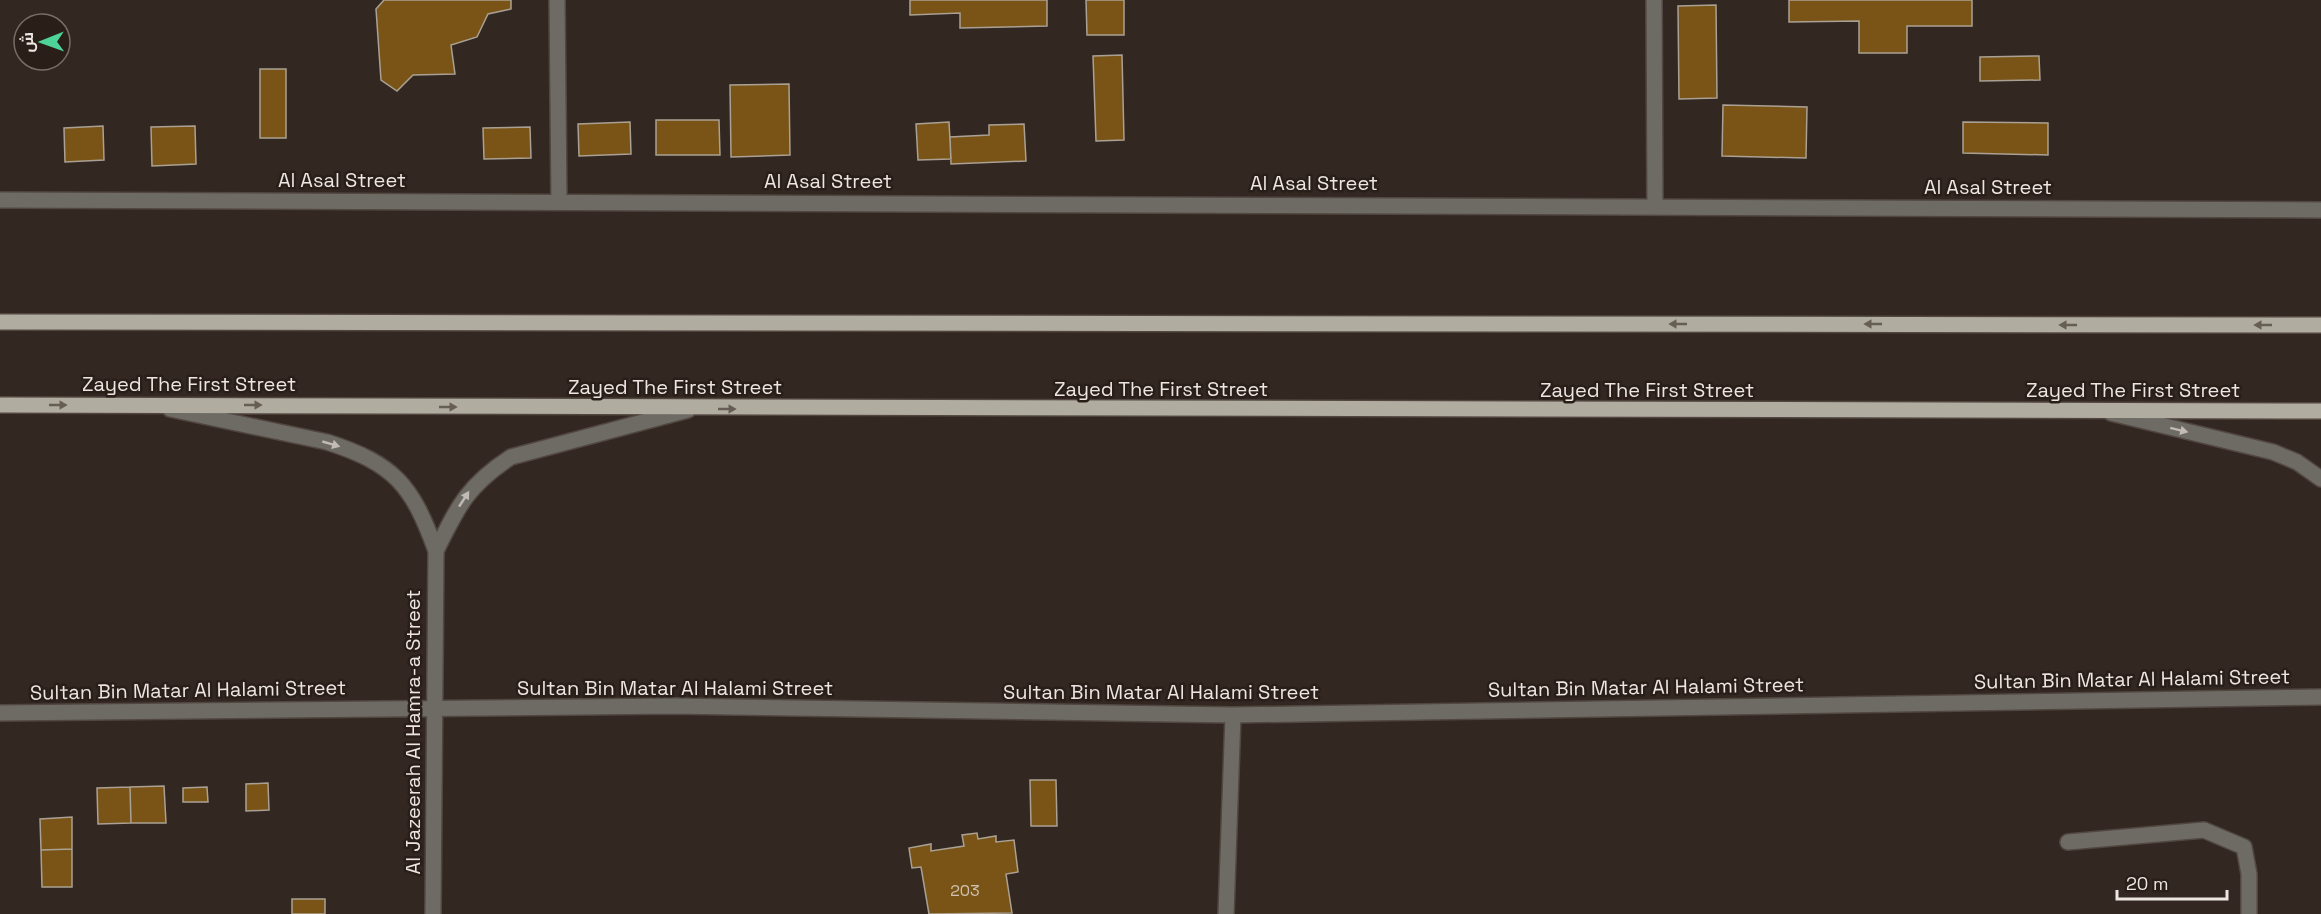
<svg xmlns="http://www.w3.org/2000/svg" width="2321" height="914" font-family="'Space Grotesk',Cairo,sans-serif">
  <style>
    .building { fill: #795416; stroke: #aaa194; stroke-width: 1.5 }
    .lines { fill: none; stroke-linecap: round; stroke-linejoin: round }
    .lane-casing { stroke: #514640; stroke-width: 18 }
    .street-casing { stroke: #514640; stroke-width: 18 }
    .primary-casing { stroke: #514640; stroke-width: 18 }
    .lane { stroke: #6e6b65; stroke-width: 15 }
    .street { stroke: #6e6b65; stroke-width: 15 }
    .primary { stroke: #b1aca0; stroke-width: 15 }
    .oneway { fill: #665e55 }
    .oneway2 { fill: #c1bab6 }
    .labels { text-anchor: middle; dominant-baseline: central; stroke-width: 5; stroke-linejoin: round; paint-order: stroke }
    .number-label { font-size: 16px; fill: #d0c1ae }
    .street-label { font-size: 20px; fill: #ede5e1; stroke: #291e18 }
  </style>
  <rect width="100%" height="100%" fill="#332821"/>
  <path class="building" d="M384,0h127v9l-23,5 -11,23 -26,8 4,29 -42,1 -16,16 -16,-11 -5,-71z
    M910,0h137v26l-87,2v-15l-50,2z
    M1086,0h38v35h-37z
    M1789,0h183v26h-65v27h-48v-32l-70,1z
    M1716,5l1,93 -38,1 -1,-93z
    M1122,55l2,85 -28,1 -3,-85z
    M2039,56l1,24 -60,1v-24z
    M260,69h26v69h-26z
    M789,84l1,71 -59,2 -1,-72z
    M1723,105l84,2 -1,51 -84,-2z
    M656,120h63l1,35h-64z
    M630,122l1,32 -52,2 -1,-32z
    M949,122l2,37 -33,1 -2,-36z
    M1963,122l85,1v32l-85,-2z
    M1024,124l2,37 -75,3 -1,-27 39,-2v-10z
    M103,126l1,34 -39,2 -1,-34z
    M195,126l1,38 -44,2 -1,-39z
    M530,127l1,31 -47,1 -1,-31z
    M1030,780h26l1,46h-26z
    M268,783l1,27 -23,1v-27z
    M164,786l2,37h-35l-1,-36z
    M130,787l1,36 -33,1 -1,-36z
    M207,787l1,15h-25v-14z
    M72,817v32l-31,1 -1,-31z
    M977,833l1,6 18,-3v6l18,-2 4,32 -12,2 6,39 -83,1 -8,-47 -9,1 -3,-20 22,-4v7l33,-5 -2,-11z
    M72,849v38h-30l-1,-37z
    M292,899h33v15h-33z"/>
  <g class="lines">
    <g class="lane-casing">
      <path id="lane" d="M2068,842l136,-12 40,17 5,27v40"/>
    </g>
    <g class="street-casing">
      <path id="street" d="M557,0l2,201
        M1654,0l1,206
        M0,200l2321,10
        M170,409l157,33c68,22 85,43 109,109l-3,363
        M2111,413l162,39 24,10 24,17
        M436,551c22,-45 32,-66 75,-94l177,-47
        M0,713l673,-7 560,9 1088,-18
        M1226,914l7,-199"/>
    </g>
    <g class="primary-casing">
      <path id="primary" d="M0,322l2321,3
        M0,405l2321,6"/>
    </g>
    <use href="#lane" class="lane"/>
    <use href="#street" class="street"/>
    <use href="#primary" class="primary"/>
  </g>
  <defs><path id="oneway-solid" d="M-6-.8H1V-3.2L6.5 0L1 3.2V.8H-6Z" transform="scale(1.5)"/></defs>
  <g class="oneway">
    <use href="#oneway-solid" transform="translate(1678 324) rotate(-180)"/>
    <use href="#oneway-solid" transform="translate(1873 324) rotate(-180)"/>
    <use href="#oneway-solid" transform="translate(2068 325) rotate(-180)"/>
    <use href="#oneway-solid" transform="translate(2263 325) rotate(-180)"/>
    <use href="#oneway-solid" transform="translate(58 405)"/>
    <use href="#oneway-solid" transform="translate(253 405)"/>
    <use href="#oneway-solid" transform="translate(448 407)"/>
    <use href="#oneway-solid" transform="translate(727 409)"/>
  </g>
  <g class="oneway2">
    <use href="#oneway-solid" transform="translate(2179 430) rotate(14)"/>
    <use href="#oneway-solid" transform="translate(331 444) rotate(16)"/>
    <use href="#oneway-solid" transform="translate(464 499) rotate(-57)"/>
  </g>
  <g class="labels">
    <g class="number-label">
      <text x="965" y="890">203</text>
    </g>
    <g class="street-label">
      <text x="342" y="180">Al Asal Street</text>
      <text x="828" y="181">Al Asal Street</text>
      <text x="1314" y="183">Al Asal Street</text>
      <text x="1988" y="187">Al Asal Street</text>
      <text x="189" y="384">Zayed The First Street</text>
      <text x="675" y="387">Zayed The First Street</text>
      <text x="1161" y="389">Zayed The First Street</text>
      <text x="1647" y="390">Zayed The First Street</text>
      <text x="2133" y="390">Zayed The First Street</text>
      <text transform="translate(2132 679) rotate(-1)">Sultan Bin Matar Al Halami Street</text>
      <text transform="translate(1646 687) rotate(-1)">Sultan Bin Matar Al Halami Street</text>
      <text x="675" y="688">Sultan Bin Matar Al Halami Street</text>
      <text transform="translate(188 690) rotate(-1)">Sultan Bin Matar Al Halami Street</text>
      <text x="1161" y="692">Sultan Bin Matar Al Halami Street</text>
      <text transform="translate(413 732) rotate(-90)">Al Jazeerah Al Hamra-a Street</text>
    </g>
  </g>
  <g transform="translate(42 42) rotate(269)"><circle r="28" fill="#291e18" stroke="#776e68" stroke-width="1.5"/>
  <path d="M0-4.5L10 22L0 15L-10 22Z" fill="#4ed399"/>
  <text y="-9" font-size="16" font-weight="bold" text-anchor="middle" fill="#ede5e1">ش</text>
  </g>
  <path d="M2117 890v9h110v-9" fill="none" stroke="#ede5e1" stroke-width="3"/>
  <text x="2126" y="890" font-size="18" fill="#ede5e1" stroke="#291e18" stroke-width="4.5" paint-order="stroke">20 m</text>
</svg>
